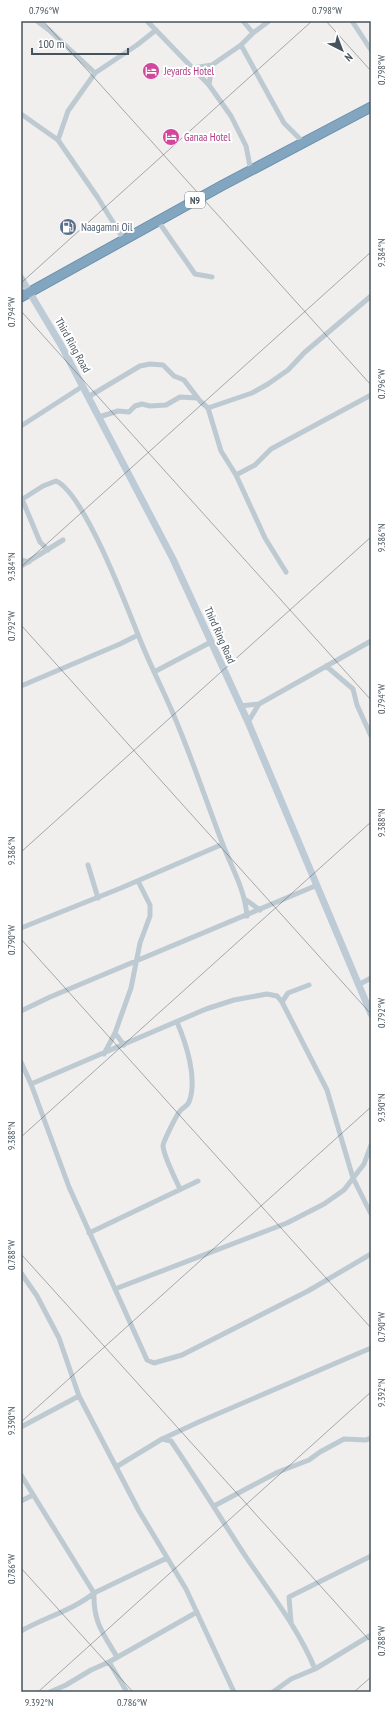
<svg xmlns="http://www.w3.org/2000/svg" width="392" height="1713" font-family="'PT Sans Narrow',sans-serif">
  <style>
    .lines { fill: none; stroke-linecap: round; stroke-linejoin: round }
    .highway-casing { stroke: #6d91ac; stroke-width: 11 }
    .street { stroke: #bdcad1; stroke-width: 5 }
    .secondary { stroke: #bdcbd6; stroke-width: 7 }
    .highway { stroke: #82a6c0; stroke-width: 9 }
    .ticks { fill: none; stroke: #45535c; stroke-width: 1; stroke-opacity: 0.45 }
    .labels { text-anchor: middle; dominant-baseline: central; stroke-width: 4; stroke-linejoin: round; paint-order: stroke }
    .shield { fill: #fff; stroke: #7d878d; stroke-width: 1 }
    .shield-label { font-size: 10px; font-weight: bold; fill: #45535c }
    .hotel-label { font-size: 11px; fill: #b23c85; stroke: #fff; text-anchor: start }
    .service-label { font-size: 11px; fill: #4e5e75; stroke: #fff; text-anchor: start }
    .street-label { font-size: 11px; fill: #45535c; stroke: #fff }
    .neatline { fill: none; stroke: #45535c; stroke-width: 1.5 }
    .ticks-label { font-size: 10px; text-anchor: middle; fill: #45535c }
  </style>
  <rect width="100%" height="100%" fill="#f1eeee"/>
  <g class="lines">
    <g class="highway-casing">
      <path id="highway" d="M21,297l202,-112 148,-78"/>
    </g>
    <path class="street" d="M37,21l12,9 46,43
      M147,21l62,64 22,31 15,30 5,25
      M243,21l10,12 -12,12 43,78 20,20
      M352,21l19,29
      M253,33l16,-12
      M193,68l19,-3
      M209,85l3,-20 29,-20
      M21,114l37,26 40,58 26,42
      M58,140l10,-29 27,-38 42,-28 19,-15
      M158,221l37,53 17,3
      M88,397l52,-31 10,-2 13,1 11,11 10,4 16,21 8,7 13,43 15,24 29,63 21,34
      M208,408l44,-15 16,-9 20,-14 17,-18 66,-56
      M99,417l19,-6 11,1 6,-6 7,-2 8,2 16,-1 14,-8 17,1
      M21,426l62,-40
      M236,475l19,-10 16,-16 100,-54
      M22,499l18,43 8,8
      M21,500l22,-14 13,-5c28,12 70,124 83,156 12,31 28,60 40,91 16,39 29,78 44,117 9,23 22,45 24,71
      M21,560l8,2
      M21,566l42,-26
      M326,666l27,23 4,16 14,31
      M154,672l57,-30
      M21,686l99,-42 18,-9
      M240,706l19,-2 112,-63
      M248,722l11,-18
      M88,865l10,33
      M246,900l14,10
      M21,928l100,-40 102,-44
      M358,985l13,-7
      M282,1002l6,-9 21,-8
      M21,1011l29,-14 265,-111
      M177,1022c9,21 21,57 12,80 -2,5 -6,5 -9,9 -3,3 -17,31 -17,35 1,11 12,32 17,43
      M115,1033l9,12
      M104,1054l11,-21 16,-45 9,-45 10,-27v-11l-12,-24
      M21,1062l10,22 175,-75 28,-9 33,-6 10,2 5,6 45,88 26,88 18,36
      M31,1084l38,103 78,173 7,3 28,-8 126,-64 63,-37
      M89,1233l109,-52
      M21,1273l16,23 22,42 20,58 60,115 47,78 48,103
      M115,1289l172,-66 37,-19 20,-14 20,-26 7,-19
      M21,1427l58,-31
      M162,1439l9,2c26,38 50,78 75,116 25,37 52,71 69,112
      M116,1467l46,-28 39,-18 170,-73
      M21,1475l73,118c-1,29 9,40 23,64
      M21,1501l12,-6
      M214,1506l64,-34 31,-12 11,-8 24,-13 22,1 5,-2
      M291,1622l-2,-25 82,-41
      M21,1631c23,-13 54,-22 73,-38l73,-35
      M109,1662l18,30
      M50,1692l16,-7 25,-15 18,-8 88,-50
      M273,1692l18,-13 24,-10 56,-34"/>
    <path class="secondary" d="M21,278l40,67 112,214 75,163 123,292"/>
    <use href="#highway" class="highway"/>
  </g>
  <path class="ticks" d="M43,21l328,364M326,21l45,50M21,283l291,-262M21,311l350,389M21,567l350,-315M21,625l350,389M21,852l350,-315M21,939l350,389M21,1137l350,-315M21,1254l350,388M21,1422l350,-315M21,1568l112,124M38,1692l333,-300M354,1692l17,-15"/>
  <defs>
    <g id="hotel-disc" transform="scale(0.9)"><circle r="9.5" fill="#d1479c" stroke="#fff"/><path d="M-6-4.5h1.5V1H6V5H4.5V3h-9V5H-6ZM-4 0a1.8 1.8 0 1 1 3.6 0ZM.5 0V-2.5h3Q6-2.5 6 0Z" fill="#fff"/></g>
    <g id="fuel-disc" transform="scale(0.9)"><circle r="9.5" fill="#5c6f8a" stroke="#fff"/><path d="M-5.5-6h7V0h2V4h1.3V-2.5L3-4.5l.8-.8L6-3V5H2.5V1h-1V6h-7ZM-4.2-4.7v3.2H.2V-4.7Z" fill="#fff"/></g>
  </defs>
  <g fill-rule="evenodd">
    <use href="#hotel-disc" x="151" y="71"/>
    <use href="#hotel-disc" x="171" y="137"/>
    <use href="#fuel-disc" x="68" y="227"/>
  </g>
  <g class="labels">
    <rect class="shield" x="185" y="192" width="20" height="16" rx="3"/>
    <g class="shield-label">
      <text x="195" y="200">N9</text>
    </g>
    <g class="hotel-label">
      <text x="164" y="71">Jeyards Hotel</text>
      <text x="184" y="137">Ganaa Hotel</text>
    </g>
    <g class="service-label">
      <text x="81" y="227">Naagamni Oil</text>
    </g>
    <g class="street-label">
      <text transform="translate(73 345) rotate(61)">Third Ring Road</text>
      <text transform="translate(220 635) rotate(66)">Third Ring Road</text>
    </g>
  </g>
  <rect width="392" height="1713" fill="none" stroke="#ffffff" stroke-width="44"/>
  <g transform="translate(342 50) rotate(138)" stroke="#ffffff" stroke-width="3" paint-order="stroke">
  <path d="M0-3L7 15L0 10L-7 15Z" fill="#45535c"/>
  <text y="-6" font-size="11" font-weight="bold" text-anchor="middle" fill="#45535c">N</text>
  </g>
  <path d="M32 48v6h96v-6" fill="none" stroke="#45535c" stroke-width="2"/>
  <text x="38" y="48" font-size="12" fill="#45535c" stroke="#ffffff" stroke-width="3" paint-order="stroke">100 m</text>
  <rect x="22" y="22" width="348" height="1669" class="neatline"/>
  <g class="ticks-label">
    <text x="44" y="14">0.796°W</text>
    <text x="327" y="14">0.798°W</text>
    <text transform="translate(381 70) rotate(-90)" y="4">0.798°W</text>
    <text transform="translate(381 253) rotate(-90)" y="4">9.384°N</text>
    <text transform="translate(11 312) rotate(-90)" y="4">0.794°W</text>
    <text transform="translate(381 384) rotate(-90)" y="4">0.796°W</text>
    <text transform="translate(381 538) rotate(-90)" y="4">9.386°N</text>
    <text transform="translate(11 567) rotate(-90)" y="4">9.384°N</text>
    <text transform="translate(11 626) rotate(-90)" y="4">0.792°W</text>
    <text transform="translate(381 699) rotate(-90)" y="4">0.794°W</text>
    <text transform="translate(381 823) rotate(-90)" y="4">9.388°N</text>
    <text transform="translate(11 851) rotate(-90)" y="4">9.386°N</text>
    <text transform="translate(11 940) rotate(-90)" y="4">0.790°W</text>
    <text transform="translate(381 1013) rotate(-90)" y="4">0.792°W</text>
    <text transform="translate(381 1108) rotate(-90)" y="4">9.390°N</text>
    <text transform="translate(11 1136) rotate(-90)" y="4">9.388°N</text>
    <text transform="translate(11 1255) rotate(-90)" y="4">0.788°W</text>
    <text transform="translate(381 1327) rotate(-90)" y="4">0.790°W</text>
    <text transform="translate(381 1393) rotate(-90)" y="4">9.392°N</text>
    <text transform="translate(11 1421) rotate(-90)" y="4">9.390°N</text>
    <text transform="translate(11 1569) rotate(-90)" y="4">0.786°W</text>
    <text transform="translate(381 1641) rotate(-90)" y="4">0.788°W</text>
    <text x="39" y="1706">9.392°N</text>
    <text x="132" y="1706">0.786°W</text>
  </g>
</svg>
